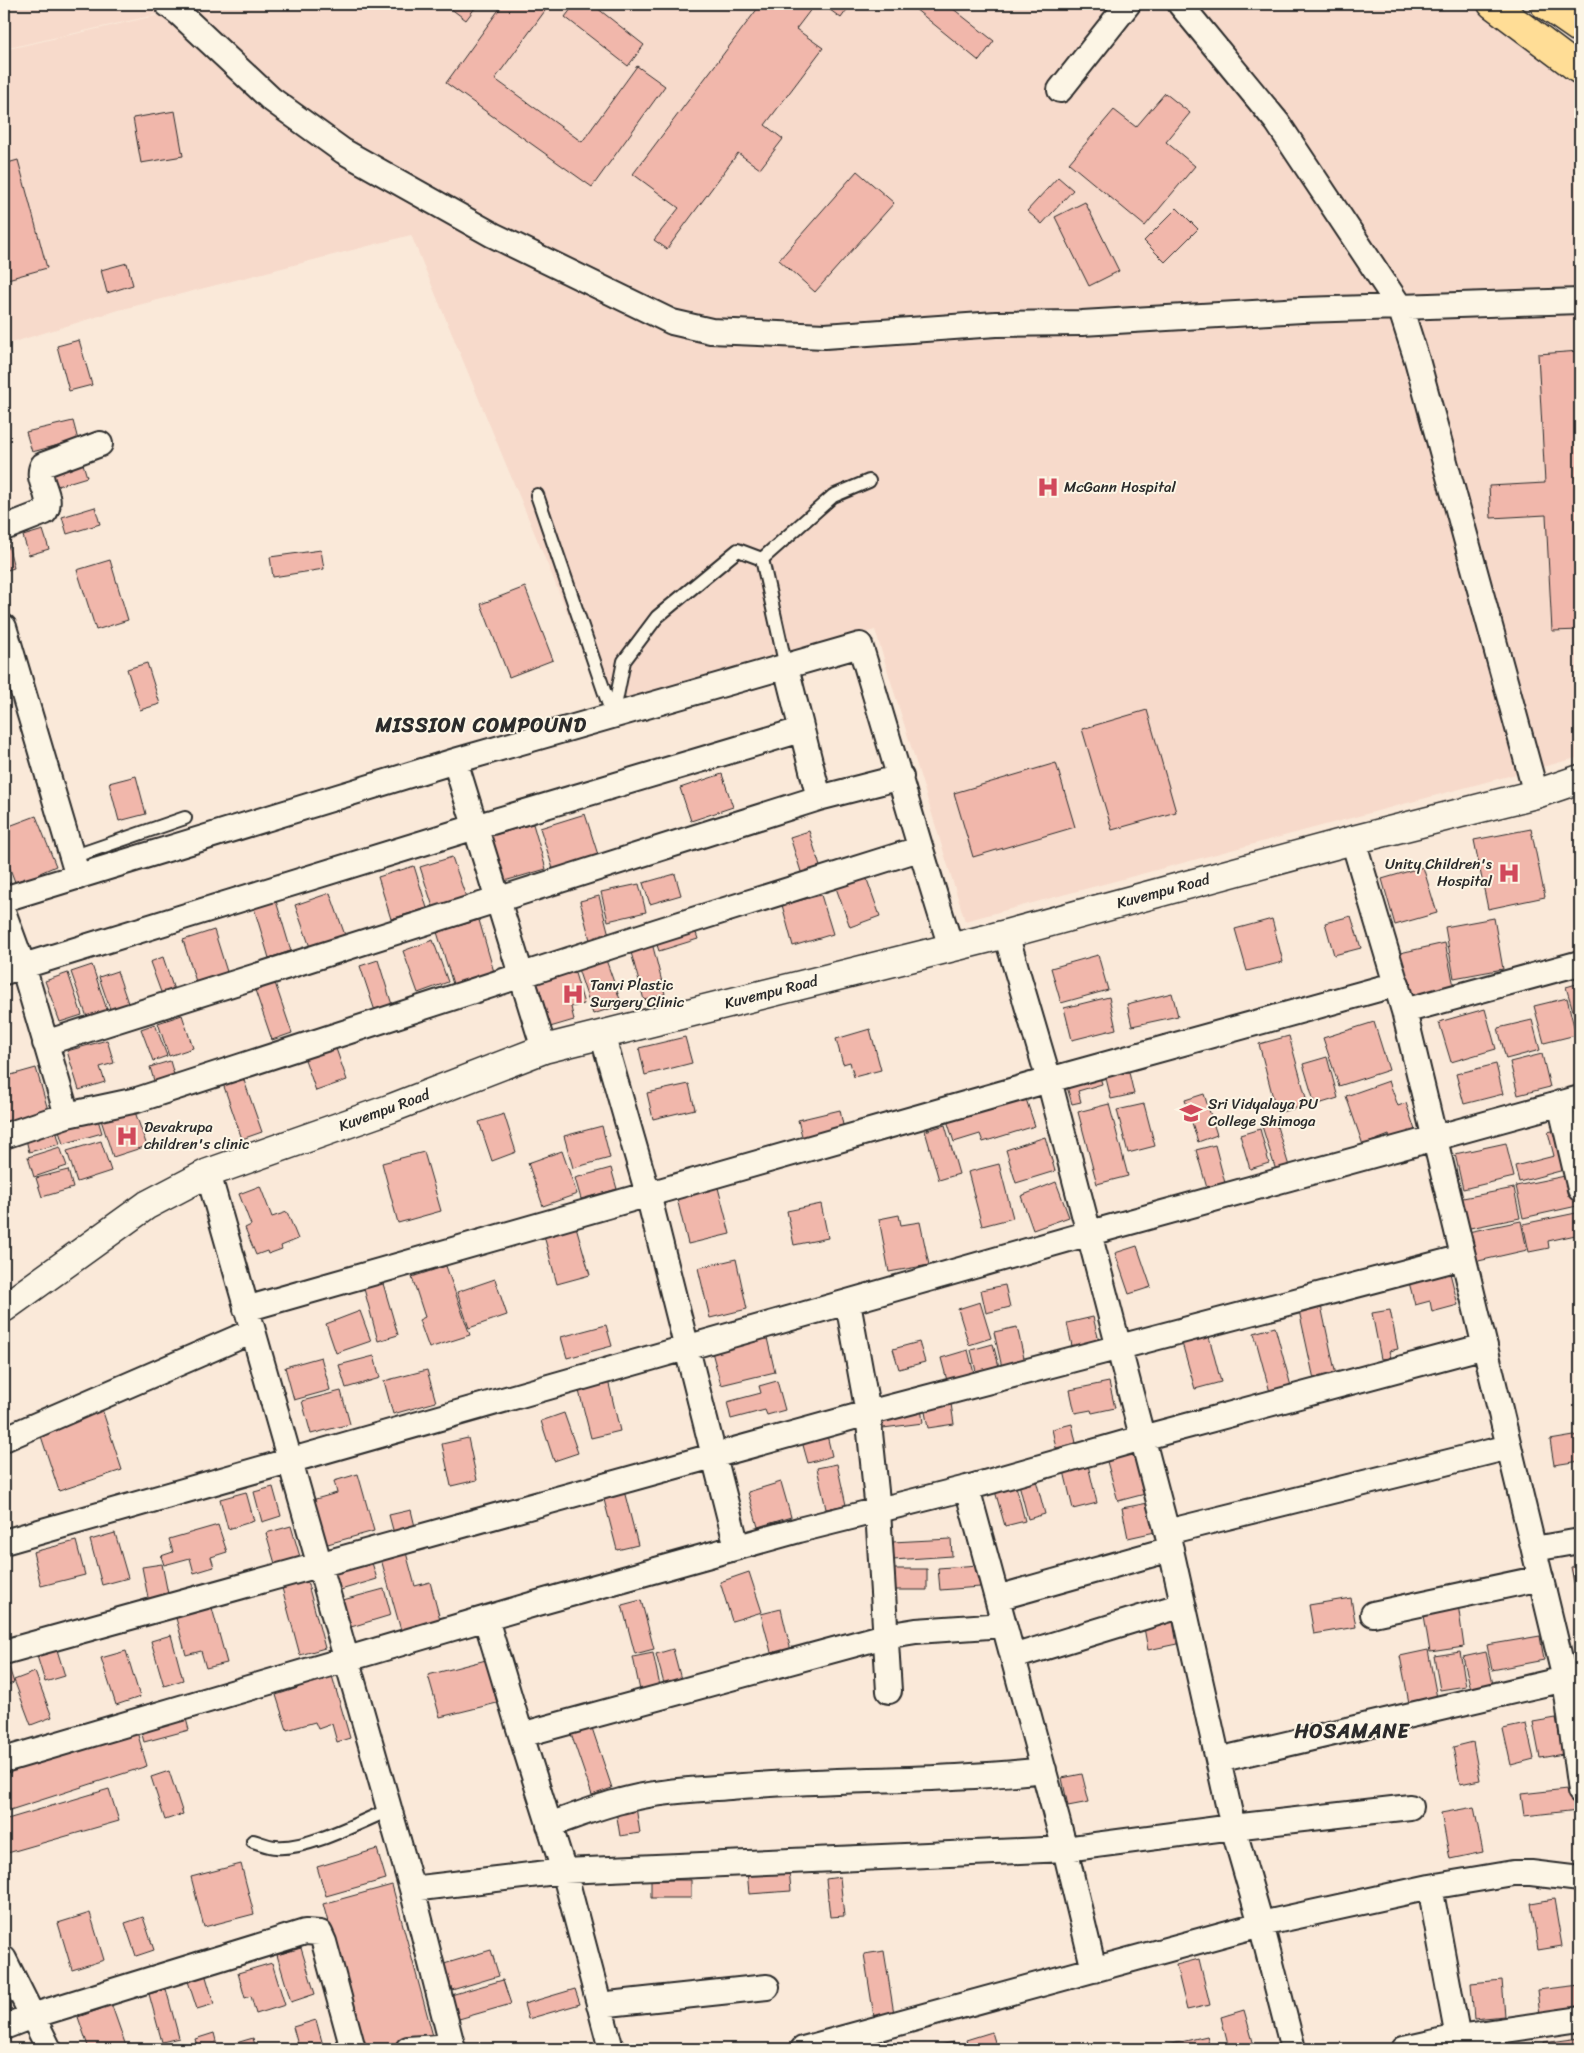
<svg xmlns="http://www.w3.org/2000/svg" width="1584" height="2053" font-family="Sriracha,sans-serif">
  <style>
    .built { fill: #f7dacb }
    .building { fill: #f1b7ab; stroke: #2b2b2b }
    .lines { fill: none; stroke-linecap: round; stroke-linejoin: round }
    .service-casing { stroke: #2b2b2b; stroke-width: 16 }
    .minor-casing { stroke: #2b2b2b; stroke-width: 28 }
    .secondary-casing { stroke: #2b2b2b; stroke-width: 31 }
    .trunk-casing { stroke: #2b2b2b; stroke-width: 31 }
    .service { stroke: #fcf5e5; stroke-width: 12 }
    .minor { stroke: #fcf5e5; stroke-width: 24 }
    .secondary { stroke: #fcf5e5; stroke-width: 28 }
    .trunk { stroke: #ffdd96; stroke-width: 28 }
    .labels { text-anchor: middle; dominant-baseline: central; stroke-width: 4; stroke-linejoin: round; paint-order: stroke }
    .poi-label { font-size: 15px; fill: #2b2b2b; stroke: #fcf5e5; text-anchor: start }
    .street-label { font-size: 15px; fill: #2b2b2b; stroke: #fcf5e5 }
    .district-label { font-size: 20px; font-weight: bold; letter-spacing: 1px; fill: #2b2b2b; stroke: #fcf5e5 }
  </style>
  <rect width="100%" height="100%" fill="#fae9d9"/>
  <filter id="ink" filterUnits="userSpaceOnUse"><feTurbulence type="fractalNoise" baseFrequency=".02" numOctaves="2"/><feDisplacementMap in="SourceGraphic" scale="10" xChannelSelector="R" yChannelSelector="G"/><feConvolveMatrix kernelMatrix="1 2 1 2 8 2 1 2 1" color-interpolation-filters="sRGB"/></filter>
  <g filter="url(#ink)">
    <path class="built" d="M4,4h200l-200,45z
      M208,4h1268l104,80v673l-615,164 -90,-291 -268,78 -196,-473 -292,75 -115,35v-295z"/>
    <path class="building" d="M447,4h31l-12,16 -20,-15z
      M503,4h47l-55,75 87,63 55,-76 28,20 -73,101 -146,-104z
      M575,4h17l52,41 -16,21 -63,-49z
      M761,4h54l-19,25 27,19 -58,77 18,14 -23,30 -22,-16 -71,96 -13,-9 25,-32 -46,-34z
      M822,4h29l-10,14z
      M909,4h38l47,37 -15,20z
      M1165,93l25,20 -24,29 29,24 -50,60 -76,-63 45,-53 22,17z
      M175,111l8,45 -42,7 -8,-45z
      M18,160l29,108 -43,12v-116z
      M857,171l37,32 -79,89 -36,-32z
      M1058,177l15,13 -31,34 -15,-13z
      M1085,202l34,69 -30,15 -34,-69z
      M1177,208l21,21 -33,33 -21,-21z
      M127,263l6,22 -26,8 -6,-23z
      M79,340l13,45 -23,6 -12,-45z
      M1580,351v279l-28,1 -6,-116 -55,3 -2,-32 56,-3 -7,-129z
      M73,421l5,19 -46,12 -6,-20z
      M81,457l6,20 -33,10 -6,-21z
      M95,507l5,17 -33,10 -5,-17z
      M43,530l6,19 -20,6 -6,-19z
      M4,536h2l8,32 -10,3z
      M321,550l3,19 -51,8 -3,-20z
      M110,560l18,60 -32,10 -19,-60z
      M525,587l28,73 -44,17 -28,-73z
      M147,663l13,41 -20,6 -13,-41z
      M1147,710l29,102 -64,18 -30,-101z
      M1056,763l19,64 -102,30 -19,-64z
      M722,774l11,33 -42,14 -11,-33z
      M136,776l10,38 -27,7 -10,-38z
      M585,814l14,44 -45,14 -14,-44z
      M36,816l20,50 -16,7 3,6 -15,6 -3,-7 -10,4 -11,-29v-25z
      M533,824l13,45 -45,13 -14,-45z
      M1531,829l14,68 -57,12 -14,-69z
      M809,831l13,42 -19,5 -13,-41z
      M452,857l15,43 -33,10 -14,-43z
      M414,866l13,42 -36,11 -13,-42z
      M1423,867l14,46 -42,12 -13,-46z
      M675,874l6,21 -31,9 -7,-21z
      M865,874l15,42 -30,11 -15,-42z
      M639,884l7,28 -38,9 -7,-29z
      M330,893l16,45 -35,12 -16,-45z
      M821,895l12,39 -40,12 -11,-41z
      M599,896l11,43 -19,5 -11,-43z
      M276,901l15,50 -22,7 -15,-50z
      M1351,916l10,32 -27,7 -9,-32z
      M1494,918l9,51 -49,9 -9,-51z
      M1272,919l11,43 -36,9 -12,-42z
      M479,920l15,52 -41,12 -16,-52z
      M693,924l5,15 -39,12 -5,-15z
      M214,930l14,45 -31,10 -14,-45z
      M651,939l14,55 -21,6 -15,-55z
      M433,940l15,42 -30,11 -15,-42z
      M1445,943l10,48 -45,9 -10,-47z
      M1098,955l10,35 -47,13 -10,-35z
      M163,957l11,33 -12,5 -12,-33z
      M605,957l17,48 -29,9 -16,-48z
      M378,960l15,48 -17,6 -16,-48z
      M572,963l12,41 -13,3 3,13 -24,7 -15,-53z
      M92,965l16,48 -20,7 -17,-48z
      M117,971l12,35 -18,6 -12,-35z
      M68,973l14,42 -22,7 -15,-41z
      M275,983l17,50 -20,7 -17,-50z
      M1580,983v51l-14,-47z
      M1172,993l6,23 -46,10 -5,-22z
      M1109,997l7,32 -44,11 -8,-32z
      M1567,998l9,37 -32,8 -10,-37z
      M1485,1009l11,40 -45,13 -12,-40z
      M182,1015l11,33 -24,8 -11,-33z
      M1532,1020l8,30 -34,9 -8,-31z
      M1374,1022l15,48 -50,16 -16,-48z
      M155,1024l12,32 -14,5 -12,-32z
      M870,1029l11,41 -27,7 -4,-15 -7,2 -7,-25z
      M1289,1036l19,69 -31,8 -18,-69z
      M685,1037l7,26 -47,12 -6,-27z
      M107,1040l7,23 -14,4 5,15 -26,8 -12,-39z
      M333,1040l14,40 -31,11 -14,-40z
      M1542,1054l8,33 -32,8 -8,-33z
      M1327,1057l11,41 -23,7 -12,-41z
      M170,1061l7,24 -20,6 -7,-24z
      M1127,1064l7,30 -23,5 -7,-29z
      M1496,1064l7,30 -39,10 -8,-30z
      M36,1068l12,42 -44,13v-46z
      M240,1069l22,63 -20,7 -22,-64z
      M1098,1070l4,14 -24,7 3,11 -9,2 -7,-24z
      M1389,1081l9,25 8,-3 11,33 -24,8 -4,-9 -26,10 -17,-49z
      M689,1084l6,25 -42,10 -6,-26z
      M1023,1090l12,36 -52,16 -3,-8 -26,8 -9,-28z
      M1204,1094l13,41 -19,7 -13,-42z
      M1109,1104l19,72 -31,8 -19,-72z
      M1144,1104l11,42 -27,7 -11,-43z
      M134,1109l13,37 -34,11 -12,-37z
      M95,1110l7,23 -39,11 -7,-22z
      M840,1110l5,25 -41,9 -6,-24z
      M504,1114l12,38 -24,9 -13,-39z
      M1276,1123l15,50 -13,4 -16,-51z
      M945,1125l14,49 -20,6 -14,-49z
      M602,1126l8,32 -37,10 -9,-32z
      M55,1127l5,17 -31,8 -4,-17z
      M1564,1128l11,39 -56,15 -4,-16 39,-10 -6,-24z
      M1260,1129l9,34 -19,6 -10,-34z
      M1045,1137l10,34 -39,12 -10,-33z
      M101,1141l10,30 -34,11 -10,-31z
      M1506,1143l8,34 -51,12 -8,-35z
      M1215,1145l10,38 -18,5 -11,-38z
      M60,1147l7,19 -33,11 -6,-20z
      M562,1151l15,43 -34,12 -15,-43z
      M424,1152l17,59 -43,12 -16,-60z
      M999,1164l14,54 -31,8 -14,-54z
      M611,1168l6,21 -36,10 -6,-21z
      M68,1170l5,18 -31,9 -6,-19z
      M1570,1175l7,31 -54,12 -7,-32z
      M716,1180l14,54 -42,10 -13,-54z
      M1056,1182l13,35 -36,13 -12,-34z
      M260,1186l12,31 15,-5 11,27 -17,7 1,3 -14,5 -1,-3 -11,4 -11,-27 6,-3 -12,-31z
      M1514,1188l6,30 -55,11 -7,-30z
      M821,1204l7,34 -34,7 -7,-34z
      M1576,1213l4,21 -32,7 1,7 -20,4 -6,-28z
      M899,1215l2,10 19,-3 9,43 -40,7 -10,-53z
      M1521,1221l6,29 -53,12 -6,-30z
      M575,1223l15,52 -33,9 -14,-52z
      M1137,1246l14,41 -22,7 -14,-41z
      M736,1259l11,50 -37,9 -12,-50z
      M1448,1265l10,40 -26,7 -2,-11 -15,4 -8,-30z
      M446,1266l24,69 -41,13 -10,-28 6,-3 -13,-40z
      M495,1279l12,36 -38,13 -12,-36z
      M382,1280l16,55 -20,6 -15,-56z
      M1005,1285l5,22 -24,6 -5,-23z
      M1320,1301l17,79 -22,4 -17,-78z
      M980,1302l11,36 -22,7 -11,-36z
      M1390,1310l8,39 -9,2 2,7 -10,1 -9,-46z
      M360,1311l11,30 -35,12 -10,-29z
      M1093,1317l8,32 -27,6 -7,-32z
      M606,1325l6,21 -45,12 -6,-21z
      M1017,1327l9,40 -23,5 -9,-40z
      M1275,1327l17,63 -21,6 -17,-63z
      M1207,1329l14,53 -26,7 -15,-53z
      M767,1338l8,34 -54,13 -9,-33z
      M919,1342l6,20 -26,7 -6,-20z
      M993,1344l8,30 -23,6 -7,-30z
      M968,1350l8,31 -27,7 -8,-30z
      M374,1356l6,22 -34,10 -7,-23z
      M321,1357l9,33 -36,10 -9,-33z
      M427,1370l9,32 -43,12 -9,-33z
      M608,1380l12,51 -29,7 -13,-51z
      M777,1381l8,29 -18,5 -2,-5 -34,9 -4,-17 34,-9 -2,-7z
      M1109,1382l6,26 -23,5 -1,-3 -16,3 -5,-23z
      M341,1391l9,33 -39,10 -9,-33z
      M950,1397l4,27 -26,4 -5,-27z
      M921,1407l2,16 -40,5 -2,-16z
      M102,1409l20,61 -63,21 -20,-61z
      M564,1413l14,40 -24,8 -13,-40z
      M1072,1424l4,19 -20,5 -4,-19z
      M826,1431l6,25 -24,7 -7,-25z
      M1580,1435v26l-26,4 -4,-25z
      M468,1438l9,42 -26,6 -9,-42z
      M1134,1451l11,43 -27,7 -12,-43z
      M837,1464l9,41 -20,4 -9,-41z
      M1088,1465l9,38 -24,6 -9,-38z
      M358,1474l16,57 -50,14 -12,-45 25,-7 -3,-12z
      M1036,1480l9,34 -17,5 -9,-35z
      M781,1482l10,35 -33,10 -10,-35z
      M622,1483l16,62 -21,5 -16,-62z
      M1016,1486l9,35 -20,5 -10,-35z
      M273,1487l8,29 -19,6 -8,-30z
      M246,1492l8,29 -26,8 -8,-30z
      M1148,1503l7,29 -27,6 -6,-30z
      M411,1510l6,25 -21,6 -7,-26z
      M218,1525l9,27 -16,5 3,10 -20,6 -4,-15 -26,7 -3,-9 12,-4 -4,-13z
      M291,1526l12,41 -25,7 -12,-41z
      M115,1533l13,45 -26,7 -12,-45z
      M951,1539l1,17 -59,4 -1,-18z
      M76,1541l9,34 -44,11 -8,-34z
      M404,1545l11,41 15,-4 11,41 -39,11 -23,-82z
      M369,1553l8,26 -43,13 -7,-26z
      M162,1564l8,40 -20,4 -8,-41z
      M978,1565l2,22 -40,3 -2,-22z
      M1580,1566v32h-3l-6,-31z
      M893,1569h34v21h-33z
      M749,1572l13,40 -30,9 -12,-39z
      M307,1581l18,67 -25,7 -18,-67z
      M384,1589l7,26 -40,12 -8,-27z
      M209,1597l18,66 -21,5 -5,-17 -15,4 -13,-48z
      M1351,1598l5,29 -42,7 -5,-29z
      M641,1600l13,49 -19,5 -13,-49z
      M1458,1604l6,43 -34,5 -7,-43z
      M781,1609l10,42 -19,5 -11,-42z
      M1172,1616l5,28 -29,6 -5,-28z
      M171,1635l12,45 -19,6 -13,-45z
      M1540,1636l4,24 -52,10 -5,-25z
      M54,1640l11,36 -20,6 -11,-36z
      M673,1649l10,38 -17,4 -10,-37z
      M1428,1650l9,48 -28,5 -9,-47z
      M126,1651l14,46 -24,8 -15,-47z
      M1460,1652l6,34 -26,4 -6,-34z
      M1486,1652l8,37 -22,4 -9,-36z
      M653,1653l8,38 -20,4 -8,-38z
      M486,1660l11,43 -57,14 -12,-42z
      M7,1661l7,22 -10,3v-24z
      M330,1669l20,69 -13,4 -5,-18 -14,5 -3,-7 -28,8 -11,-35 22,-7 -2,-9z
      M35,1672l17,45 -21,8 -17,-45z
      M184,1711l5,19 -45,12 -5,-19z
      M1556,1718l7,36 -23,4 -7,-36z
      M1526,1724l8,35 -23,6 -8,-36z
      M135,1725l12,41 -143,46v-45z
      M591,1725l21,63 -20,7 -22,-64z
      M1473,1742l7,38 -20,4 -7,-37z
      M169,1771l14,43 -18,6 -14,-43z
      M1082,1774l7,28 -21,4 -6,-28z
      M1576,1788l2,22 -54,6 -3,-22z
      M109,1789l10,32 -115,33v-34z
      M636,1807l4,26 -20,3 -4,-25z
      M1474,1807l9,45 -33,7 -9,-46z
      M377,1849l9,30 -60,17 -9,-29z
      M241,1864l13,50 -50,13 -13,-50z
      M789,1868l2,23 -42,3 -2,-24z
      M840,1877l4,39 -14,1 -4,-38z
      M651,1880h40v18h-40z
      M392,1885l41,151 -49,13h-21l-40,-145z
      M1554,1899l8,47 -24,4 -7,-47z
      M90,1913l14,47 -32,10 -14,-47z
      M143,1917l11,33 -18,6 -11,-33z
      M301,1948l14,46 -24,8 -14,-47z
      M491,1950l8,26 -47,14 -8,-26z
      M884,1951l11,69 -20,3 -11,-69z
      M1199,1959l11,46 -23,5 -11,-45z
      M272,1963l13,42 -29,9 -5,-18 -6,2 -7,-25z
      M204,1970l10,34 -17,5 -11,-34z
      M503,1980l8,24 -52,15 -8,-24z
      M1502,1980l3,36 -31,3 -3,-36z
      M1580,1985v26l-40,4 -3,-25z
      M166,1989l13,49 -17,4 -13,-48z
      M575,1989l5,15 -52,15 -4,-15z
      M111,2003l16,46h-38l-11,-32 23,-8 -1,-2z
      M1244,2010l11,39h-26l-8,-32z
      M316,2020l8,29h-25l-6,-22z
      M992,2032l5,17h-28l-3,-9z
      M214,2033l4,16h-20l-3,-10z
      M1207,2036l3,13h-41l-1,-4z
      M253,2038l3,11h-29l-1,-3z
      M1580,2038v11h-36l-1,-6z
      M954,2042l1,7h-25v-2z
      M1536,2045l1,4h-28z"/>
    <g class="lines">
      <g class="service-casing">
        <path id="service" d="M537,495l75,219
          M762,559l71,-63 36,-15
          M613,716l11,-55 33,-44 81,-67 24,9 24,108
          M72,857l113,-39
          M253,1841c7,2 16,6 23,6 31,3 84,-25 113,-37"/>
      </g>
      <g class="minor-casing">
        <path id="minor" d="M167,4l13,10 91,85 72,52 150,84 179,87 39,9 114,5 171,-12 86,-1 220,-13 98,-3 17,53 119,434
          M1180,4l97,118 123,185 180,-6
          M1060,90l68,-86
          M4,528l41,-16c10,-16 -11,-32 -2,-47l57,-21
          M4,627l74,250
          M786,667l33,131
          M455,761l89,288
          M1353,840l51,171 161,668 15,112
          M4,899l451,-138 405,-116c31,101 59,202 91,302
          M4,914l19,52 44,149
          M1006,934l43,146 118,452 66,295 28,97 32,125
          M4,972l471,-145 326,-97
          M1404,1011l176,-48
          M602,1034l46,160 89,353
          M45,1043l774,-245 82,-21
          M1560,1103l20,86
          M4,1136l63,-21 70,-15 521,-169 261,-82
          M208,1173l204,716 41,160
          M848,1303l20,110 10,98 11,180
          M246,1309l803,-229 348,-96
          M4,1439l249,-108
          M967,1488l98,361 29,121
          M1167,1532l342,-85
          M4,1542l1086,-309 490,-135
          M1534,1549l46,-8
          M997,1598l174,-49
          M1373,1614l168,-36
          M486,1619l35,116 364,-99 31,-5 88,-6
          M4,1652l864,-239 595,-156
          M1013,1657l170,-52
          M521,1735l43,136 47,178
          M4,1760l527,-155 268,-75 168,-42 175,-50 343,-92
          M1218,1760l347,-81
          M549,1825c24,-8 48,-18 72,-24 35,-10 73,-11 109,-14 104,-9 209,-5 314,-17
          M1430,1887l30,162
          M412,1889l152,-18 501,-22 168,-22 177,-20
          M4,1959l45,90
          M599,2005l168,-18
          M4,2027l28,-11 273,-84 15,1 4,9 29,107
          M408,2049l44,-3
          M803,2049l458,-125 169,-37 83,-14h18l49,6
          M1404,2049l54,-12 122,-18"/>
      </g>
      <g class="secondary-casing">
        <path id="secondary" d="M4,1308l143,-103 61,-32 184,-65 152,-59 462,-115 347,-94 183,-46 44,-15"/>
      </g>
      <g class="trunk-casing">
        <path id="trunk" d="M1492,4l88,66
          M1544,4l36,25"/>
      </g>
      <use href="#service" class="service"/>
      <use href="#minor" class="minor"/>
      <use href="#secondary" class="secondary"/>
      <use href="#trunk" class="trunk"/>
    </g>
  </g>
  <defs>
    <g id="hospital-bare" transform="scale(1.725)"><path d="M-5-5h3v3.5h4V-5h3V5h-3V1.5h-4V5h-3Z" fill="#d1495b" stroke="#fcf5e5" stroke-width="2.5" paint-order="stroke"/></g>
    <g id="university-bare" transform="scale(1.725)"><path d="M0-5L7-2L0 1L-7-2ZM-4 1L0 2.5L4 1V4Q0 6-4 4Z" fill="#d1495b" stroke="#fcf5e5" stroke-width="2.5" paint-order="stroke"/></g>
  </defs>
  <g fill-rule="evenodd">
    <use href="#hospital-bare" x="1048" y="487"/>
    <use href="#hospital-bare" x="1509" y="873"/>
    <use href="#hospital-bare" x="573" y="994"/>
    <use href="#university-bare" x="1191" y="1113"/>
    <use href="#hospital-bare" x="127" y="1136"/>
  </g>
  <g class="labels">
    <g class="poi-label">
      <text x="1064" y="487">McGann Hospital</text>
      <text x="1492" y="864" text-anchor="end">Unity Children's<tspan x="1492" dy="17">Hospital</tspan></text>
      <text x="590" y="985">Tanvi Plastic<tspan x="590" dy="17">Surgery Clinic</tspan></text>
      <text x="1208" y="1104">Sri Vidyalaya PU<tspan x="1208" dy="17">College Shimoga</tspan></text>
      <text x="144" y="1127">Devakrupa<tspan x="144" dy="17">children's clinic</tspan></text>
    </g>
    <g class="street-label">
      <text transform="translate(1163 891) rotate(-15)">Kuvempu Road</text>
      <text transform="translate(771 992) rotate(-14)">Kuvempu Road</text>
      <text transform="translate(384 1110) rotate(-20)">Kuvempu Road</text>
    </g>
    <g class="district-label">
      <text x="481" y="725">MISSION COMPOUND</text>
      <text x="1352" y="1731">HOSAMANE</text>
    </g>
  </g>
  <rect width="1584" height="2053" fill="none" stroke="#fcf5e5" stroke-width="20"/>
  <rect x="10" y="10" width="1564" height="2033" fill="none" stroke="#2b2b2b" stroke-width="2" filter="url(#ink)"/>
</svg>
